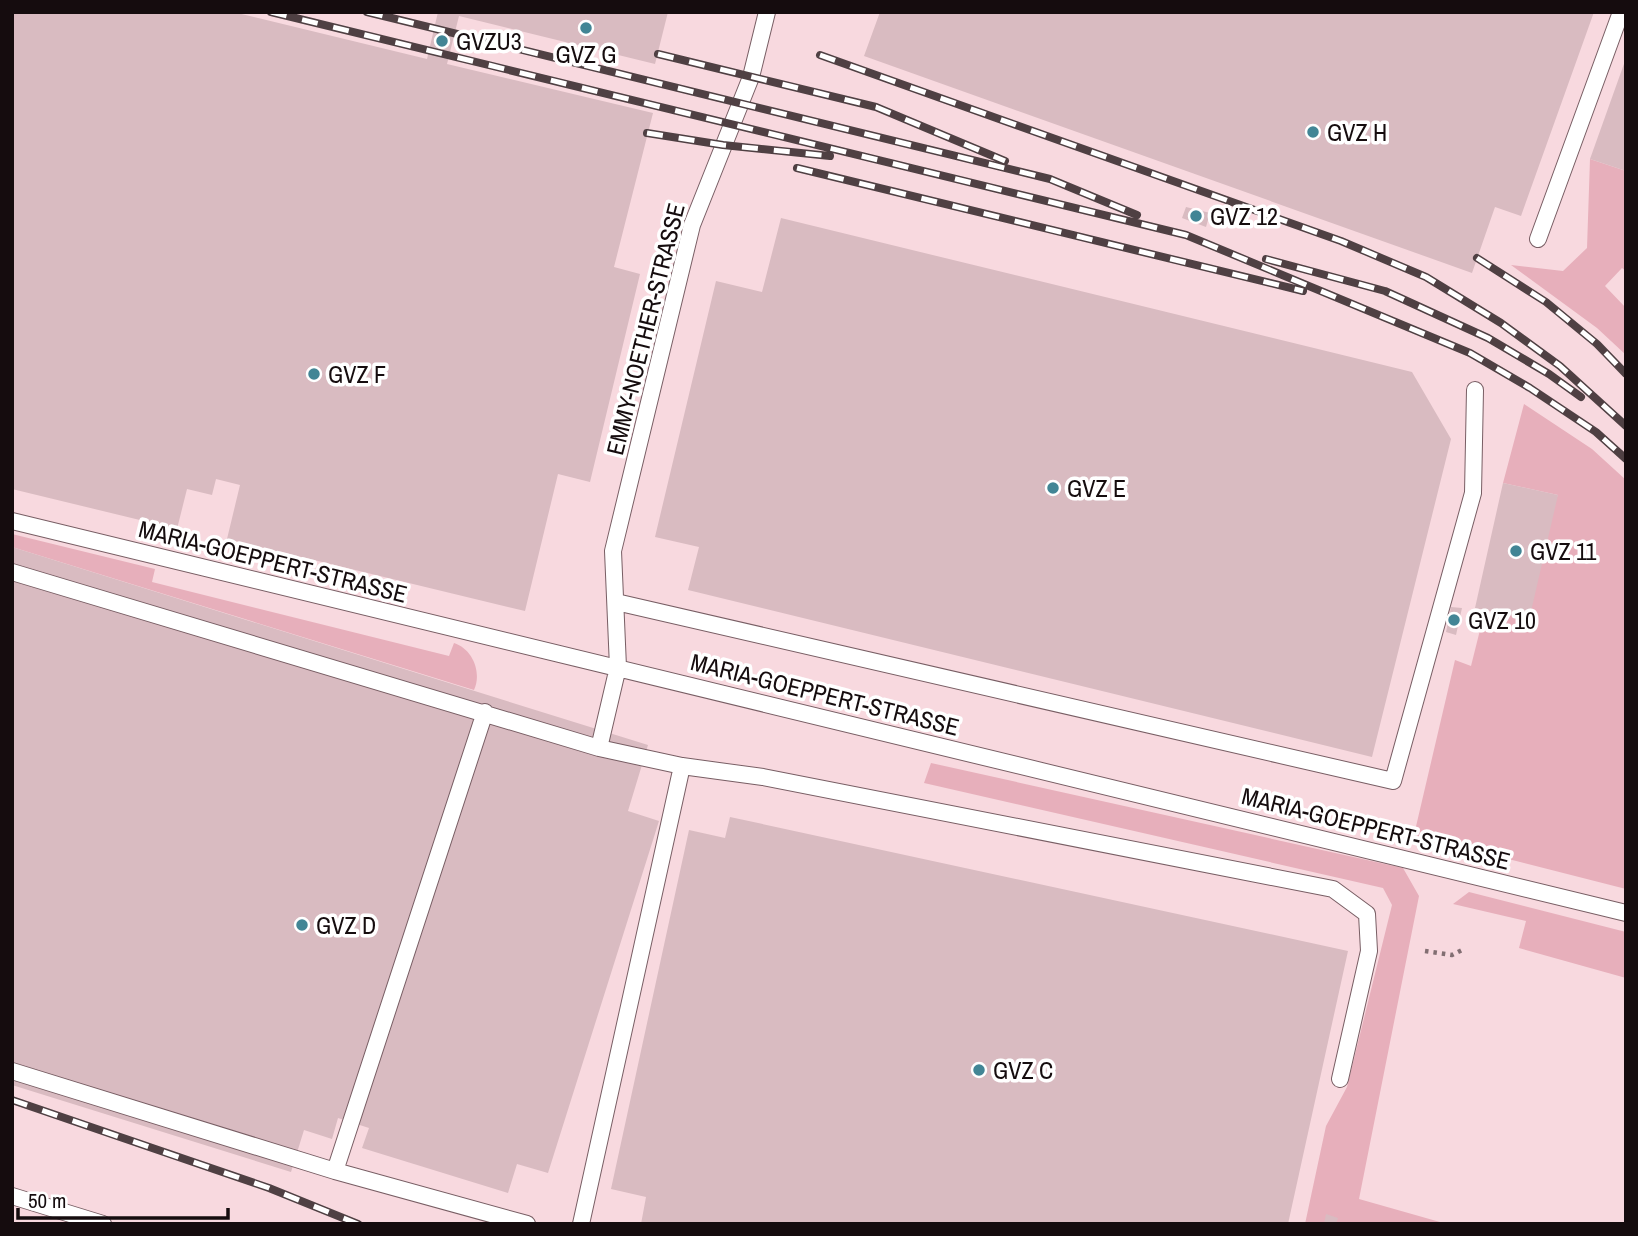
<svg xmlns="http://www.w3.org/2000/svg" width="1638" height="1236" font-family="'Archivo Narrow',sans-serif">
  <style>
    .green { fill: #e7afbb }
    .building { fill: #d9bbc1 }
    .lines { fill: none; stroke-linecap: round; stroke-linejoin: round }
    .service-casing { stroke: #785e64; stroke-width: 18 }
    .path { stroke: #826e72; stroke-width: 4.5; stroke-dasharray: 3.5 5; stroke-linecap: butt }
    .service { stroke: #fff; stroke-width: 16 }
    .rail-casing { stroke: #4f4043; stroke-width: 8 }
    .rail { stroke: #fff; stroke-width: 5; stroke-dasharray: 16; stroke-linecap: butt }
    .poi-dot { fill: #428595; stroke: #fff; stroke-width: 2.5 }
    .labels { text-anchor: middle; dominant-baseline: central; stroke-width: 7; stroke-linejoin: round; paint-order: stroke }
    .poi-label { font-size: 24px; fill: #150c0e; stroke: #fff; text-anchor: start }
    .street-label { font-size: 24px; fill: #150c0e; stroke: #fff }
  </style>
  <rect width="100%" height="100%" fill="#f8d9df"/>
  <path class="green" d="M1590,159l36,12v100l-4,-3 -17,18 21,22v47l-29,-27 -86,-63 52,6 24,-23z
    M1524,404l68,45 34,31v409l-212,-54 41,-175 16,6 9,-36 12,3 4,-20 62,-118 -55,-12z
    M12,534l143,35 -3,13 297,74 5,-13c19,6 28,30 20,47l-462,-143z
    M931,763l472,105 16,28 -60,303 88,25h-142l21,-98 21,-39 45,-182 -9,-17 -459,-105z
    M1469,892l157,40v46l-107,-30 7,-27 -73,-17z"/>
  <path class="building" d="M12,12h221l194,47 11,-47h230l-13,52 -196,-48 -12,48 206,49 -39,154 26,7 -50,208 -32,-8 -33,137 -298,-72 13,-54 -24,-6 -4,16 -25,-6 -10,40 -165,-40z
    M880,12h714l-73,204 -26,-9 -23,66 -608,-217z
    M1625,61h1v110l-36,-12z
    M1186,207l24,6 -4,14 -24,-9z
    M781,218l631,154 39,67 -79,318 -684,-167 11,-43 -44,-10 61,-256 46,11z
    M1503,483l55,12 -29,125 -54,-12z
    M12,547l636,198 -20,66 31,10 -111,352 -31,-9 -9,29 -146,-45 7,-20 -31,-10 -6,21 -28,-9 -13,42 -279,-87z
    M1451,607l11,1 -6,27 -10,-3z
    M730,817l618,134 -60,273h-647l5,-27 -35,-8 78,-359 36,8z
    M1326,1214l12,4 -2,6h-12z"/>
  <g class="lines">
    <g class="service-casing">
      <path id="service" d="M1538,239l83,-227
        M12,521l1614,392
        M12,572l587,176 83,18 81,11 570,112 34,25 2,37 -29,128
        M616,602l777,179 80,-288 2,-103
        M599,748l19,-81 -5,-116 79,-326 59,-148 16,-65
        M12,1071l323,100 150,-459
        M335,1171l192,53
        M12,1196l91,28
        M581,1224l101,-458"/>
    </g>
    <path class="path" d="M1425,951l27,4 10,-5"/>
    <use href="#service" class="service"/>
    <g class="rail-casing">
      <path id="rail" d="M271,12l915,223 284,118 60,35 66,44 30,27
        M367,12l683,167 87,36
        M658,54l218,53 129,54
        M820,55l521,186 85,36 75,46 59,43 66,60
        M647,133l76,12 107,11
        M797,168l506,123
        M1477,258l69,44 51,42 29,30
        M1266,259l119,32 103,47 61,36 32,23
        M12,1100l257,88 89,36"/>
    </g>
    <use href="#rail" class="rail"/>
  </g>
  <g class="poi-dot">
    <circle cx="586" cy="28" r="7"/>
    <circle cx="442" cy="41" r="7"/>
    <circle cx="1313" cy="132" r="7"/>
    <circle cx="1196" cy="216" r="7"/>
    <circle cx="314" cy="374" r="7"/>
    <circle cx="1053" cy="488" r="7"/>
    <circle cx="1516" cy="551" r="7"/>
    <circle cx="1454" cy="620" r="7"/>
    <circle cx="302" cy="925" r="7"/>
    <circle cx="979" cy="1070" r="7"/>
  </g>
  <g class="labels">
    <g class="poi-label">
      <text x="456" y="41">GVZU3</text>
      <text x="586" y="54" text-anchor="middle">GVZ G</text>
      <text x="1327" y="132">GVZ H</text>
      <text x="1210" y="216">GVZ 12</text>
      <text x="328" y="374">GVZ F</text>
      <text x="1067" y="488">GVZ E</text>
      <text x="1530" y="551">GVZ 11</text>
      <text x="1468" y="620">GVZ 10</text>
      <text x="316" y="925">GVZ D</text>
      <text x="993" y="1070">GVZ C</text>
    </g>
    <g class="street-label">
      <text transform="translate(645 329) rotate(-76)">EMMY-NOETHER-STRASSE</text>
      <text transform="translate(273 561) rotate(14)">MARIA-GOEPPERT-STRASSE</text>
      <text transform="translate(825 694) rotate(14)">MARIA-GOEPPERT-STRASSE</text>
      <text transform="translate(1376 828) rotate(14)">MARIA-GOEPPERT-STRASSE</text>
    </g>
  </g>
  <rect width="1638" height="1236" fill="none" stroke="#150c0e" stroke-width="28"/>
  <path d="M18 1208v10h210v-10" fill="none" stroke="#150c0e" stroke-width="3.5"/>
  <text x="28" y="1208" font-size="21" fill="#150c0e" stroke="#ffffff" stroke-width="5" paint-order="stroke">50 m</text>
</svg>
